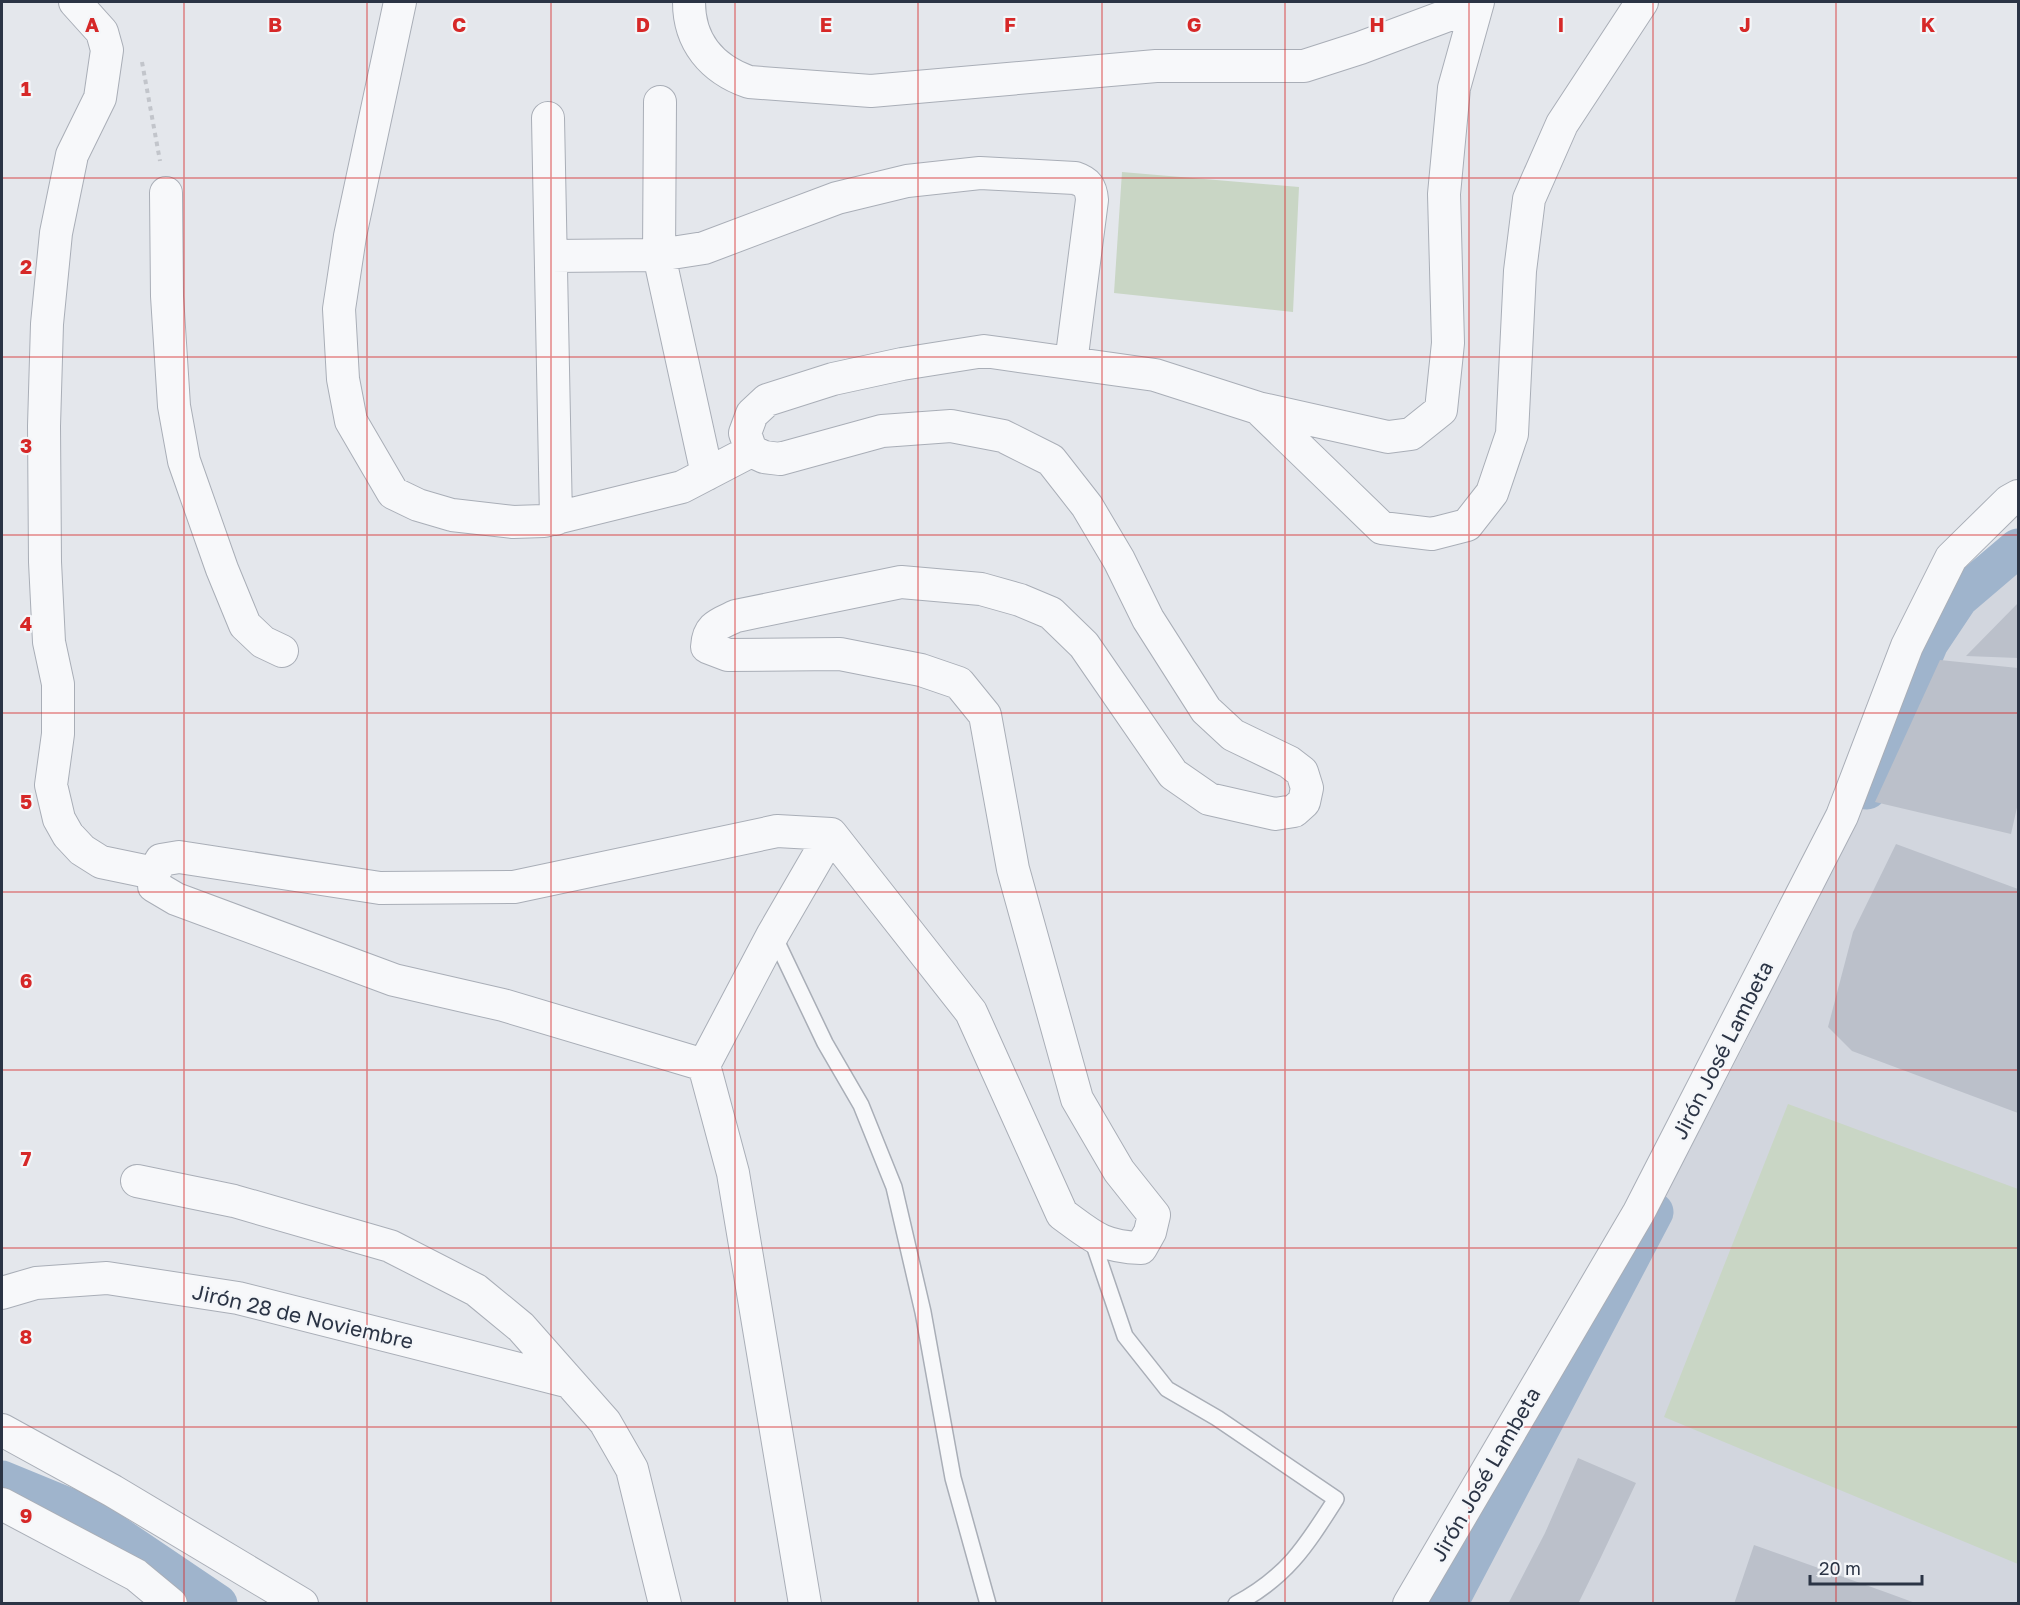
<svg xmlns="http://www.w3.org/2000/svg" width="2020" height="1605" font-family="'Golos Text',sans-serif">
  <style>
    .built { fill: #d2d6de }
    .green { fill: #c9d6c5 }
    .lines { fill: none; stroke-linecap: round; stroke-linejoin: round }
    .canal { stroke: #9fb4cc; stroke-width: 39 }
    .building { fill: #bbc0ca }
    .lane-casing { stroke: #a9aeb7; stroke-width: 18 }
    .street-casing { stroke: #a9aeb7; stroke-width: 34 }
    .path { stroke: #c2c5cb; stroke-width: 4; stroke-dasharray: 4.5 4.5; stroke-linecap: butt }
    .lane { stroke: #f7f8fa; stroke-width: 15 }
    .street { stroke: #f7f8fa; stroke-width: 32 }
    .grid { fill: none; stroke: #d62828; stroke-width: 1.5; stroke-opacity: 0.55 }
    .labels { text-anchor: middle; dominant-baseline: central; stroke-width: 4.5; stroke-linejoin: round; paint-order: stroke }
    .street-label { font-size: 21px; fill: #2b3445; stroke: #f4f6f9 }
    .grid-label { font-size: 20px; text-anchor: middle; font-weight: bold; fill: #d62828; stroke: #f4f6f9; stroke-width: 4.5; stroke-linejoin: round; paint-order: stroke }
  </style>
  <rect width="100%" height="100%" fill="#e4e7ec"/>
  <path class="built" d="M2018,565v1038l-565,1 291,-559 200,-411z"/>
  <path class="green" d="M1122,172l177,15 -6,125 -179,-19z
    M1788,1104l230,85v375l-354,-147z"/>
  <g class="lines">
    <path class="canal" d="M1867,790l62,-147 30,-45 59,-50
      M2,1480l83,34 133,90
      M1448,1604l206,-392"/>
  </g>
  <path class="building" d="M2018,603v55l-52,-2z
    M1940,660l78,8v135l-7,31 -136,-32z
    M1896,844l122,45v224l-166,-62 -24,-24 25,-95z
    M1578,1458l58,25 -35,74 -23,47h-70l37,-71z
    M1754,1545l134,48 30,11h-184z"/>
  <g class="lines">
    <g class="lane-casing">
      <path id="lane" d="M773,934l52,109 36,62 33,82 29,125 30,166 35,126
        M1091,1236l34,100 42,53 50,29 119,81c-30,47 -49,78 -100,105"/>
    </g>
    <g class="street-casing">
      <path id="street" d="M75,2l27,30 5,18 -7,48 -28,57 -16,78 -9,91 -3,102 1,136 4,80 9,42v50l-7,51 8,34 9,16 14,15 19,12 53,11
        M400,2l-50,234 -11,73 4,70 8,42 42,72 25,12 34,10 61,7 31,-1 138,-34 69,-36
        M689,2c0,40 23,67 60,80l122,9 285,-25h148l56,-18 115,-43
        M660,102l-1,153 48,219
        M548,118l8,401
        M166,193l1,103 7,110 10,55 38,108 23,56 18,17 19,9
        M551,256l108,-1 45,-7 133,-50 70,-17 73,-8 95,5c12,4 16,9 17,22l-21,163
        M1258,408l130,29 23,-3 30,-24 7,-67 -4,-149 10,-106 24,-86
        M704,1065l69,-131 58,-100
        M137,1181l97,20 156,45 86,44 45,37 84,95 27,47 33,135
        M2,1293l34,-10 71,-5 131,20 328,83
        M2,1430l111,61 189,113
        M2,1504l134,71 35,29
        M805,1604l-72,-431 -29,-108 -201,-60 -109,-25 -218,-81 -22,-13v-13l7,-13 18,-3 201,31 134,-1 263,-56 54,3 140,178 91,202c30,22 40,33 79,34l9,-16 4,-17 -35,-44 -42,-72 -64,-230 -28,-154 -26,-32 -38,-13 -81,-16 -112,1 -21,-8c1,-21 12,-23 29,-31l165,-34 80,7 39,11 31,13 33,32 89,129 36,25 66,15 19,-3 10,-9 3,-14 -5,-16 -13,-10 -56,-27 -27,-25 -58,-91 -29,-59 -32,-54 -36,-46 -48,-24 -52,-10 -69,5 -102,28 -16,-2 -13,-6 -6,-18 7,-19 15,-14 66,-21 69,-15 82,-13 171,24 103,33 124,120 50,6 35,-9 25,-32 20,-59 8,-163 9,-72 33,-75 80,-122
        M1409,1604l230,-392 203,-396 65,-170 44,-88 58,-57 9,-5"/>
    </g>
    <path class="path" d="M142,62l18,99"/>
    <use href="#lane" class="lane"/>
    <use href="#street" class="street"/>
  </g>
  <path class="grid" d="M184,2v1602M367,2v1602M551,2v1602M735,2v1602M918,2v1602M1102,2v1602M1285,2v1602M1469,2v1602M1653,2v1602M1836,2v1602M2,178h2016M2,357h2016M2,535h2016M2,713h2016M2,892h2016M2,1070h2016M2,1248h2016M2,1427h2016"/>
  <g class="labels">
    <g class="street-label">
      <text transform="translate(1722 1050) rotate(-63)">Jirón José Lambeta</text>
      <text transform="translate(303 1316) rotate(13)">Jirón 28 de Noviembre</text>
      <text transform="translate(1485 1474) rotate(-60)">Jirón José Lambeta</text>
    </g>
  </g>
  <g class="grid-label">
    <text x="92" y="32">A</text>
    <text x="275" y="32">B</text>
    <text x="459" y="32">C</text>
    <text x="643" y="32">D</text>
    <text x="826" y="32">E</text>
    <text x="1010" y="32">F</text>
    <text x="1194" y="32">G</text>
    <text x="1377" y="32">H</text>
    <text x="1561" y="32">I</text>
    <text x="1745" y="32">J</text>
    <text x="1928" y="32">K</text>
    <text x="26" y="96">1</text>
    <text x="26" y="274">2</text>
    <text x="26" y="453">3</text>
    <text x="26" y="631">4</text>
    <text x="26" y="809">5</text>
    <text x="26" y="988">6</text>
    <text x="26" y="1166">7</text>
    <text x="26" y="1344">8</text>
    <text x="26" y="1523">9</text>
  </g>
  <rect width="2020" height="1605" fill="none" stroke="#2b3445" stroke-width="6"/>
  <path d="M1810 1575v9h112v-9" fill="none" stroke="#2b3445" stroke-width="3"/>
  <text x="1819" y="1575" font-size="18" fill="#2b3445" stroke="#f4f6f9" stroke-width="4.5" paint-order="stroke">20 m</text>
</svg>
